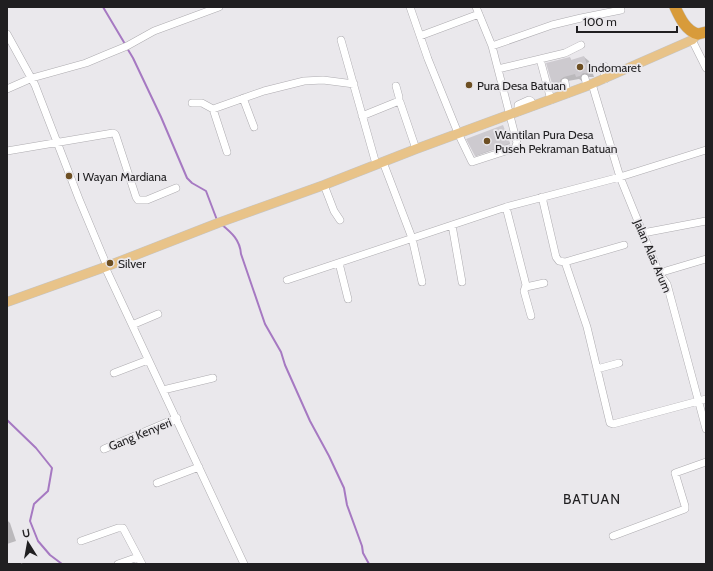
<svg xmlns="http://www.w3.org/2000/svg" width="713" height="571" font-family="Cabin,sans-serif">
  <style>
    .shadow { fill: #0003 }
    .lines { fill: none; stroke-linecap: round; stroke-linejoin: round }
    .stream { stroke: #a679c2; stroke-width: 2 }
    .building { fill: #cdcacf }
    .minor-casing { stroke: #aeacb0; stroke-width: 8 }
    .major-casing { stroke: #c5c5c5; stroke-width: 10 }
    .highway-casing { stroke: #c5c5c5; stroke-width: 12 }
    .minor { stroke: #fff; stroke-width: 7 }
    .major { stroke: #e8c389; stroke-width: 9 }
    .highway { stroke: #d89b3a; stroke-width: 11 }
    .poi-dot { fill: #6d4f23; stroke: #eae8ec; stroke-width: 1.5 }
    .labels { text-anchor: middle; dominant-baseline: central; stroke-width: 3.5; stroke-linejoin: round; paint-order: stroke }
    .poi-label { font-size: 12px; fill: #201f21; stroke: #eae8ec; text-anchor: start }
    .street-label { font-size: 12px; fill: #201f21; stroke: #eae8ec }
    .quarter-label { font-size: 14px; letter-spacing: 1px; fill: #201f21; stroke: #eae8ec }
  </style>
  <rect width="100%" height="100%" fill="#eae8ec"/>
  <path class="shadow" d="M584,57l5,4 5,16h-6l-6,4 -3,-2 -11,2 -4,8 -6,2 -4,-5 16,-28 2,3z
    M503,127l7,17 -34,12 -1,-1z
    M7,520l3,3 6,18 -9,3z"/>
  <g class="lines">
    <path class="stream" d="M103,7l22,37
      M127,48l6,10 28,59 26,61 5,5 14,8 11,29
      M221,224c11,9 19,16 20,30l24,70 16,28 4,13 25,56 19,35 15,32 3,17 15,41 1,7 6,11
      M7,420l29,28 16,20 -4,23 -14,13 -4,17 8,20 12,14 12,9"/>
  </g>
  <path class="building" d="M584,56l6,17h-7l-3,3 -4,1 -1,-3 -11,3 -4,3v4l-7,3 -7,-24 24,-6 1,3z
    M503,125l7,18 -35,13 -9,-17z"/>
  <g class="lines">
    <g class="minor-casing">
      <path id="minor" d="M410,7l18,52 30,74 14,29 43,-14 2,-5 -25,-97 -16,-39
        M7,34l28,51 44,114 28,67
        M420,36l59,-22
        M341,40l35,124
        M692,40l14,28
        M492,46l60,-21 29,-7 40,-8
        M540,59l11,41
        M604,66l1,13
        M498,69l67,-16 16,-8
        M585,78l2,8
        M565,82l2,12
        M592,84l28,93 39,96 8,11 39,145
        M7,89l25,-11 54,-15 19,-8 22,-9 27,-15 65,-24
        M243,98l11,29
        M399,101l1,1 16,47
        M192,103h10l11,6 14,43
        M213,109l51,-18 40,-10 19,-1 31,4
        M518,112v-7l11,-5 2,1 3,5
        M362,116l37,-15v-4l-3,-11
        M7,151l106,-18 2,1 1,2 20,61 2,3h9l29,-12
        M383,162l29,76 10,44
        M324,185l10,26 6,9
        M542,197l14,60 3,4 6,1 59,-17
        M506,207l20,78 -2,6 7,25
        M452,225l10,57
        M643,233l63,-12
        M565,262l22,65 23,96 3,1 93,-25
        M339,263l9,36
        M105,267c46,99 93,198 139,297
        M659,273l47,-14
        M287,280l219,-73 114,-30 86,-27
        M526,287l18,-4
        M132,325l26,-11
        M597,369l22,-6
        M114,373l34,-13
        M163,390l50,-12
        M104,449l73,-31
        M157,483l42,-16
        M613,536l72,-27v-3l-10,-33 31,-11
        M81,541l37,-13h5l19,36
        M118,564l20,-7"/>
    </g>
    <g class="major-casing">
      <path id="major" d="M7,302l98,-35 113,-44 106,-38 92,-36 171,-63 105,-46 6,-6"/>
    </g>
    <g class="highway-casing">
      <path id="highway" d="M675,7c5,11 11,24 23,27l8,-2"/>
    </g>
    <use href="#minor" class="minor"/>
    <use href="#major" class="major"/>
    <use href="#highway" class="highway"/>
  </g>
  <g class="poi-dot">
    <circle cx="580" cy="67" r="4"/>
    <circle cx="469" cy="85" r="4"/>
    <circle cx="487" cy="141" r="4"/>
    <circle cx="69" cy="176" r="4"/>
    <circle cx="110" cy="263" r="4"/>
  </g>
  <g class="labels">
    <g class="poi-label">
      <text x="588" y="67">Indomaret</text>
      <text x="477" y="85">Pura Desa Batuan</text>
      <text x="495" y="134">Wantilan Pura Desa<tspan x="495" dy="14">Puseh Pekraman Batuan</tspan></text>
      <text x="77" y="176">I Wayan Mardiana</text>
      <text x="118" y="263">Silver</text>
    </g>
    <g class="street-label">
      <text transform="translate(653 256) rotate(67)">Jalan Alas Arum</text>
      <text transform="translate(140 434) rotate(-22)">Gang Kenyeri</text>
    </g>
    <g class="quarter-label">
      <text x="592" y="499">BATUAN</text>
    </g>
  </g>
  <rect width="713" height="571" fill="none" stroke="#201f21" stroke-width="16"/>
  <g transform="translate(28 543) rotate(349)" stroke="#eae8ec" stroke-width="3" paint-order="stroke">
  <path d="M0-3L7 15L0 10L-7 15Z" fill="#201f21"/>
  <text y="-6" font-size="11" font-weight="bold" text-anchor="middle" fill="#201f21">U</text>
  </g>
  <path d="M577 26v6h100v-6" fill="none" stroke="#201f21" stroke-width="2"/>
  <text x="583" y="26" font-size="12" fill="#201f21" stroke="#eae8ec" stroke-width="3" paint-order="stroke">100 m</text>
</svg>
